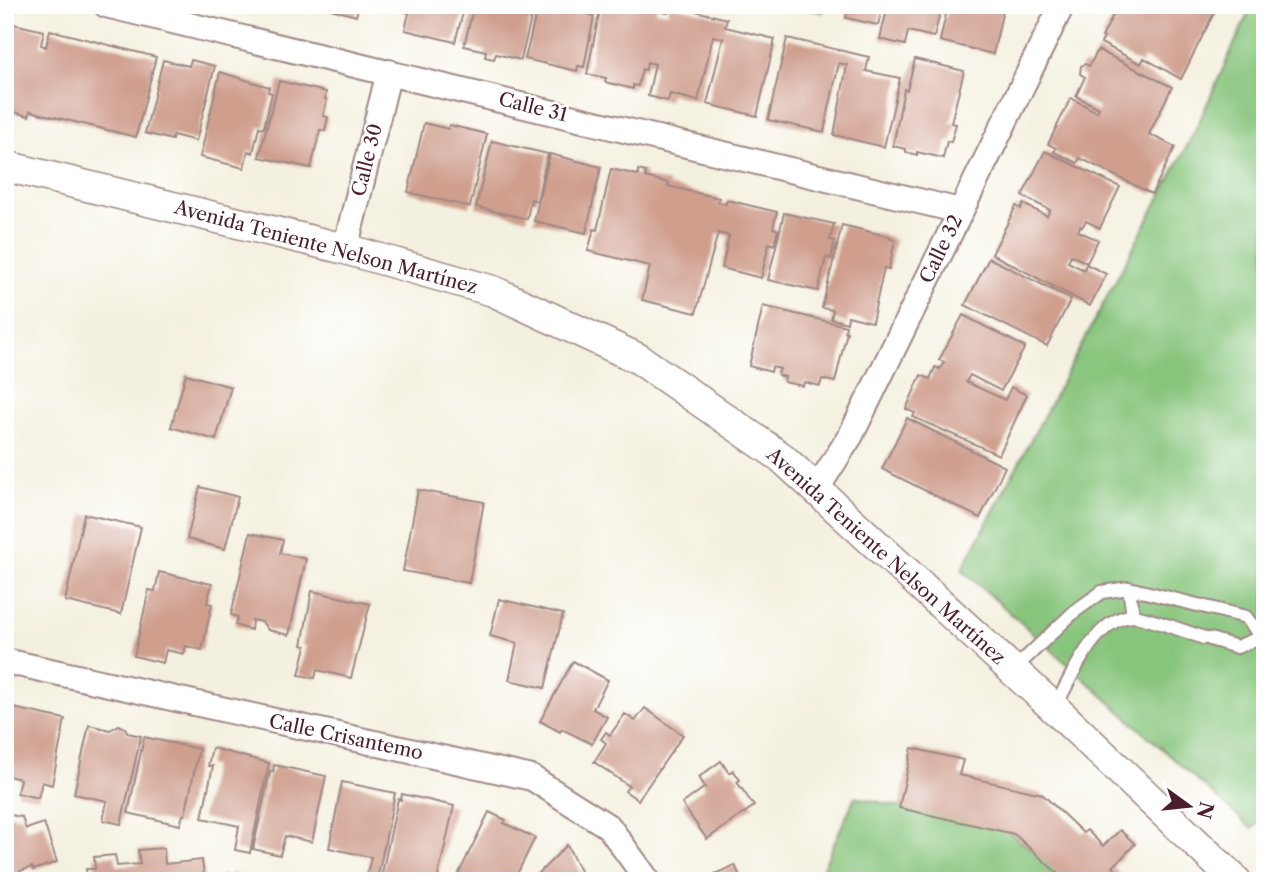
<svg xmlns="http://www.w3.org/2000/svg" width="1270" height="886" font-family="'Libre Caslon Text',serif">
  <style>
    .green { fill: #87c57b; stroke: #687253; stroke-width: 2 }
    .building { fill: #cf9e8d }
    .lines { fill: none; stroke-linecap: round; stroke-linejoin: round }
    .service-casing { stroke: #9f8885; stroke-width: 16 }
    .minor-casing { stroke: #9f8885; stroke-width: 28 }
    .tertiary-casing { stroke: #9f8885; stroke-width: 33 }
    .service { stroke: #fff; stroke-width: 12 }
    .minor { stroke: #fff; stroke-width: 24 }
    .tertiary { stroke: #fff; stroke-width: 30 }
    .labels { text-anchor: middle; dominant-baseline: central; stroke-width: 5; stroke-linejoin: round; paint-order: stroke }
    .street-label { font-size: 19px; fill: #4a1f2b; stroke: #fff }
  </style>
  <rect width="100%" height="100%" fill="#fff"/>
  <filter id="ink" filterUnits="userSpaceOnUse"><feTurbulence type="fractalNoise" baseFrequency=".0143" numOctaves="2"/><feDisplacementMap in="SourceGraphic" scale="14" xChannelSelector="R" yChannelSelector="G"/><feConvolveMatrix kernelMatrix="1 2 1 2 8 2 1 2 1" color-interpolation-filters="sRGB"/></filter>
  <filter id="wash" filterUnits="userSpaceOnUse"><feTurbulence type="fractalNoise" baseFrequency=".00686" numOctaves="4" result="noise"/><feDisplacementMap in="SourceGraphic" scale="28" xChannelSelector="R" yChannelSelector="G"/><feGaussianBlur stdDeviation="1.57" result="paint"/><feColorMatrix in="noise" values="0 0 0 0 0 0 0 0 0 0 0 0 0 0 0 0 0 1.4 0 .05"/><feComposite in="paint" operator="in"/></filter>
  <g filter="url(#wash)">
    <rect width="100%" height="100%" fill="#f4f0df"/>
    <path class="green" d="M1252,5h13v812l-13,12 -290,-259 232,-437z
      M855,797l149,32 69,52h-256z"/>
    <g id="blocks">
      <path class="building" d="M316,5h43l-3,11z
        M405,5h62l-1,5 -2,-1 -9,33 -50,-12 4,-17 -6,-2z
        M474,5h60l-13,55 -25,-6 -2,5 -9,-2 1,-6 -22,-5z
        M538,5h54l-2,10 4,1 -10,51 -6,-1 -1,5 -52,-12z
        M601,5h56l-1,6 12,2 1,-8h3l55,14 -2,8 50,12 -18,77 -50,-12 16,-66 -10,-2 -15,65 -28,-7 -2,7 -20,-5 7,-32 -8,-2 -1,8 -4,-1 -4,17 -5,-1v4l-28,-7 1,-4 -19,-4z
        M789,5h36l-2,9z
        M849,5h34l-5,20 -32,-7z
        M888,5h54l-8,32 -26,-6 -3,14 -25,-6z
        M948,5h56l-11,49 -53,-13z
        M1118,5h100l-37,74 -37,-21 -3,6 -40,-21 3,-5 -2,-1z
        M5,22l39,9 -3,14 5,2 4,-17 106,27 -20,80 -106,-26 -1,5 -24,-6z
        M787,38l82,19 -3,14 34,7 -16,69 -50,-12 13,-70 -8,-2 -15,69 -56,-12z
        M1098,50l74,37 -23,47 26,13 -23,47 -72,-36 -3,5 -23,-11 2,-4 -8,-4 23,-46 26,14 2,-4 -23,-12 9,-19 -5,-3 1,-8 4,-2 4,2z
        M915,59l49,12 -13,52 5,1 -5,18 -4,-1 -4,17 -26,-6v3l-11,-3v-3l-13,-3 11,-57 3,1z
        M163,60l26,6 2,-6 24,6 -19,75 -23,-6 -1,5 -27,-7z
        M220,72l49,15 -1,5 4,1 -8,35 -5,-1 -6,26 -5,-2 -4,17 -44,-11z
        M279,81l47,11 -1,7 2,1 -4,16 5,1 -3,14 -5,-1 -9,38 -52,-11z
        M424,123l24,6 1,-4 38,9 -17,73 -62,-15z
        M492,141l56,13 -11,47 -6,-2 -4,20 -51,-12z
        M1045,151l75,36 -20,41 -14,-7 -4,6 -2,-1 -2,5 20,9 -11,23 -16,-8 -3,7 16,8 2,-6 20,10 -16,32 -98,-52 24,-48 5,3 2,-5 24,12 3,-6 -28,-14z
        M550,154l51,13 -15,66 -52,-12z
        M611,169l27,6v-5l8,2 -1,5 24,6 -1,3 51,12 -1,4 8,2 1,-4 50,12 -4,16 5,2 -4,15 -5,-2 -8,35 -39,-10 7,-32 -11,-3 -22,80 -54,-13 8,-34 -62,-15 6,-22 3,1z
        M784,213l50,11 -4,16 5,1 -4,18 -5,-2 -8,34 -50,-11z
        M842,225l49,12 -1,2 5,1 -6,29 -5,-1 -12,54 -24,-6 -1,7 -16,-4 2,-9 -11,-2z
        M989,258l82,41 -24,47 -82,-41z
        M763,306l83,20 -1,6h2l-12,50 -13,-3 -2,7 -16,-4 -1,4 -19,-4 1,-5 -7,-2 2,-6 -8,-2 -1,5 -22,-6z
        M963,315l62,32 -24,44 -31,-16 -4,7 39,18 6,-13 16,8 -28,60 -86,-38 2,-4 -9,-4 15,-34 9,4 5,-12 5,2 4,-7 -5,-2z
        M186,374l45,13 -15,53 -45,-13z
        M907,418l98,49 -25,51 -98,-49z
        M200,487l38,10 -13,52 -38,-10z
        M418,490l66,12 -15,81 -66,-12z
        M84,514l57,13 -20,87 -56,-13z
        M250,533l33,7 -3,13 26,6 -17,76 -21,-5 -6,-8 -10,-2 -1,10 -16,-5 3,-8 -7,-2z
        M159,572l53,12 -5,19 5,1 -10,46 -16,-4 -2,8 -18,-4 -3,13 -29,-7 15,-66 6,1z
        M312,591l58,13 -19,74 -34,-8 -2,8 -16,-3 7,-29 -4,-1z
        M499,599l64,15 -18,74 -36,-8 8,-37 -27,-7z
        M573,661l35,19 -15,29 14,8 -15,27 -30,-15 -2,3 -20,-11z
        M13,708l52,11 -13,66 -10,-3 -4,16 -21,-5 3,-14 -15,-4v-35z
        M645,708l38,27 -45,65 -13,-9 4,-5 -35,-24 12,-19 -5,-4 5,-7 4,3 15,-21 10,7z
        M89,725l21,5 9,-5 6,3 3,5 13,3 -20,88 -18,-4 4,-19 -33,-7z
        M144,737l55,12 -14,66h-2l-3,10 -52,-12z
        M212,748l57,15 -19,90 -15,-3 4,-24 -37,-8 11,-52h-5z
        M912,748l51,12 -4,15 83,19 41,39 4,-3 16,16 17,-16 15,14 -22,23 14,14h-61l-52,-47 -115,-26z
        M721,761l8,12 4,-3 7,10 -3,2 17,24 -47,33 -25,-35 23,-17 -6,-10z
        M274,765l52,11 -14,66 -27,-6 -5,19 -27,-6 17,-78 3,1z
        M342,782l53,11 -17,83 -11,-2 4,-17 -42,-9z
        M402,794l52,12 -17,75h-44l-12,-3 17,-79 3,1z
        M489,812l17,8 -2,3 31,15 -21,42 -10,-4 -3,5h-42l2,-3 -4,-1z
        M10,815l12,2 4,12 18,-6 13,39 -24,8 -1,-3 -27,9v-60z
        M567,845l18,36 8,-5 3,5h-65z
        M164,848l1,16 37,-4 3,21h-118l-1,-12h9l-1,-12 21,-2 2,11 23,-2 -2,-14z
        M735,865l7,16h-43z
        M230,873l32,7v1h-34z"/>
    </g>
  </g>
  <g filter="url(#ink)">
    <use href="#blocks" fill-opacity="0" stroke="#9f8885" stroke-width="2"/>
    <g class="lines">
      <g class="service-casing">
        <path id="service" d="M1129,588l4,28
          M1210,639l27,8 24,-10
          M1013,670l62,-59 27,-19 27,-4 117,29 15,20 4,2
          M1055,708c15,-29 40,-90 77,-92 11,0 58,17 72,22"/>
      </g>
      <g class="minor-casing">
        <path id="minor" d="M106,5l854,206
          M345,249l44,-177
          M816,490l35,-55 211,-430
          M5,661l527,117 77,49 39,54"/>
      </g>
      <g class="tertiary-casing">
        <path id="tertiary" d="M5,166l340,83 148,42 146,68 142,98 273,251 182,173"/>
      </g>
      <use href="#service" class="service"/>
      <use href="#minor" class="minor"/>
      <use href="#tertiary" class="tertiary"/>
    </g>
  </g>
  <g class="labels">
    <g class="street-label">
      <text transform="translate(533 107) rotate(14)">Calle 31</text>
      <text transform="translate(367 160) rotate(-76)">Calle 30</text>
      <text transform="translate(326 247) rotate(15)">Avenida Teniente Nelson Martínez</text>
      <text transform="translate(941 249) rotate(-64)">Calle 32</text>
      <text transform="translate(886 556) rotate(42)">Avenida Teniente Nelson Martínez</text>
      <text transform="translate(346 737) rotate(12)">Calle Crisantemo</text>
    </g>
  </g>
  <rect width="1270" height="886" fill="none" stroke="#fff" stroke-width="28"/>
  <g transform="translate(1189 806) rotate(105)" stroke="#ffffff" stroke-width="5" paint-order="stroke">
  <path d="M0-5L12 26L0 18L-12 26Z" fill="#4a1f2b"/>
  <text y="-10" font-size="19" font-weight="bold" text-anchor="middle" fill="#4a1f2b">N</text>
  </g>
</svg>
